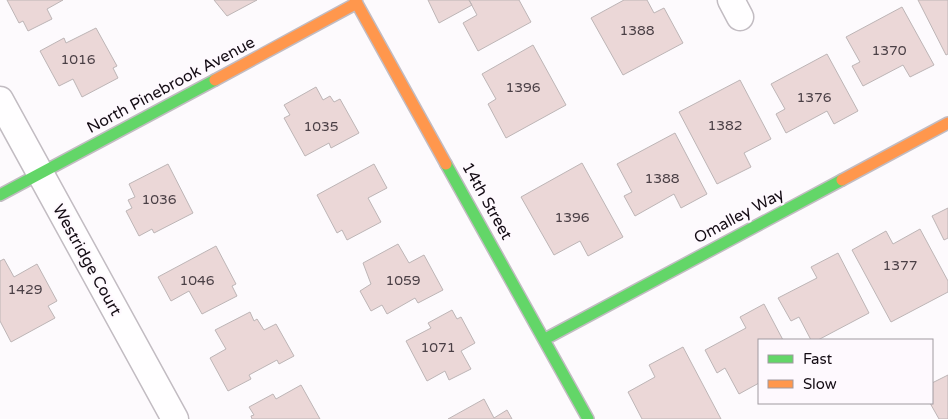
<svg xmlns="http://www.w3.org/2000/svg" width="948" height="419" font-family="'Varela Round',sans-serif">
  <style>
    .building { fill: #ebd7d7; stroke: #bdb5b6 }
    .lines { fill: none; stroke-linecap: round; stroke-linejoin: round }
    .street-casing { stroke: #c2bcc2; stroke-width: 29 }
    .fast-casing { stroke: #c2bcc2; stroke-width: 14 }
    .slow-casing { stroke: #c2bcc2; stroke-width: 14 }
    .street { stroke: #fffeff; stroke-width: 26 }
    .fast { stroke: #63d668; stroke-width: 11 }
    .slow { stroke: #ff974d; stroke-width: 11 }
    .labels { text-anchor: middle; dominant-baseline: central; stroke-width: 4.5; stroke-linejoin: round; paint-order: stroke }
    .number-label { font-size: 14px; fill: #4a3f45 }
    .street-label { font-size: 16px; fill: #140c14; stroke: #fef9fe }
  </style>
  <rect width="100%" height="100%" fill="#fdfafd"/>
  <path class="building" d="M7,0h56l-16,9 5,10 -24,12 -5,-10 -4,2z
    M214,0h43l-30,16z
    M428,0h41l3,5 -33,18z
    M469,0h50l12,22 -53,29 -15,-28 14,-8z
    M624,0h23l7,13 10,-5 19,35 -60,32 -32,-57z
    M918,0h30v54l-2,1z
    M902,7l32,58 -24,12 -7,-12 -40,21 -11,-20 8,-4 -14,-25z
    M96,28l21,38 -4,2 5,10 -36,19 -9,-18 -14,7 -19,-35 24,-13 2,5z
    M533,45l33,60 -60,33 -18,-34 8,-5 -14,-25z
    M827,54l31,57 -24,13 -7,-13 -41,22 -10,-19 9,-5 -14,-25z
    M740,80l31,59 -27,14 7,14 -34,17 -38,-72z
    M316,87l7,13 7,-4 4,6 6,-3 19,34 -28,15 -2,-5 -24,13 -21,-38 6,-3 -6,-10z
    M675,133l32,61 -26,14 -7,-14 -39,22 -11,-20 8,-4 -15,-28z
    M582,163l41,74 -35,19 -8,-15 -26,14 -33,-58z
    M168,164l25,49 -39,20 -2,-4 -13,7 -13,-25 6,-3 -4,-8 7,-3 -6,-13z
    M374,164l13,24 -19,10 13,24 -34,18 -5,-10 -5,3 -20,-38z
    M948,208v30l-4,2 -12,-24z
    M920,229l28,52v11l-57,30 -39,-72 34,-19 7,13z
    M398,244l11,19 15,-8 19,35 -25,13 -3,-5 -28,16 -5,-9 -11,6 -11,-20 11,-7 -8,-21z
    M216,246l20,38 -4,2 5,10 -35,18 -13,-23 -18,10 -13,-24z
    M838,253l31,60 -51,27h-7l-12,-23 -8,4 -13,-23 39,-20 -6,-11z
    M4,259l10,18 23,-13 20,37 -9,5 7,12 -44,24 -11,-21v-60z
    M764,304l19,36h-24v43l-20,11 -14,-26 -8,5 -12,-23 41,-22 -6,-11z
    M452,310l5,9 4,-2 14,26 -14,8 10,18 -22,11 -4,-9 -18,10 -21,-40 25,-13 -3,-5z
    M250,312l4,9 3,-2 7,11 12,-6 18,32 -15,8 -2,-4 -28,15 2,4 -23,12 -18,-33 16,-9 -11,-19z
    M683,347l38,72h-79l-14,-27 27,-15 -6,-12z
    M948,375v44h-9l-9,-16 2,-20z
    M301,385l19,34h-68l-1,-3 3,-1 -5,-8 24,-13 3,5z
    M484,399l10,19 13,-8 5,9h-64z"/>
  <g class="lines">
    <g class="street-casing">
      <path id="street" d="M731,0l9,17
        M0,100l175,319"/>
    </g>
    <g class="fast-casing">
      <path id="fast" d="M446,164l142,255
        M0,195l215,-115
        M545,339l297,-159"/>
    </g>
    <g class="slow-casing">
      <path id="slow" d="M355,0l91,164
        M215,80l142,-77
        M842,180l106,-57"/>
    </g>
    <use href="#street" class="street"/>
    <use href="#fast" class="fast"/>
    <use href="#slow" class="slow"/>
  </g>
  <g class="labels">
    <g class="number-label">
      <text x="637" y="30">1388</text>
      <text x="889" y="50">1370</text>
      <text x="78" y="59">1016</text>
      <text x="523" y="87">1396</text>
      <text x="814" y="97">1376</text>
      <text x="725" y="125">1382</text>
      <text x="321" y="126">1035</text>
      <text x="662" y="178">1388</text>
      <text x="159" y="199">1036</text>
      <text x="572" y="217">1396</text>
      <text x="900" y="265">1377</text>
      <text x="197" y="280">1046</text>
      <text x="403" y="280">1059</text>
      <text x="25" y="289">1429</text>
      <text x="438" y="347">1071</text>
    </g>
    <g class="street-label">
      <text transform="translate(171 85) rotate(-28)">North Pinebrook Avenue</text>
      <text transform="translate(487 201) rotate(61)">14th Street</text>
      <text transform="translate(739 216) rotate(-28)">Omalley Way</text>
      <text transform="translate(87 260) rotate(61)">Westridge Court</text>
    </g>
  </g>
  <rect x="758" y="339" width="175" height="65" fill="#fef9fe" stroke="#a09aa0"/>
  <rect x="768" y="355" width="25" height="8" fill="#63d668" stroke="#a09aa0"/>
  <text x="803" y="364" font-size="15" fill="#140c14">Fast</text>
  <rect x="768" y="380" width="25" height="8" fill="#ff974d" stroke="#a09aa0"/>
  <text x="803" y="389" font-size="15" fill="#140c14">Slow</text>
</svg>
